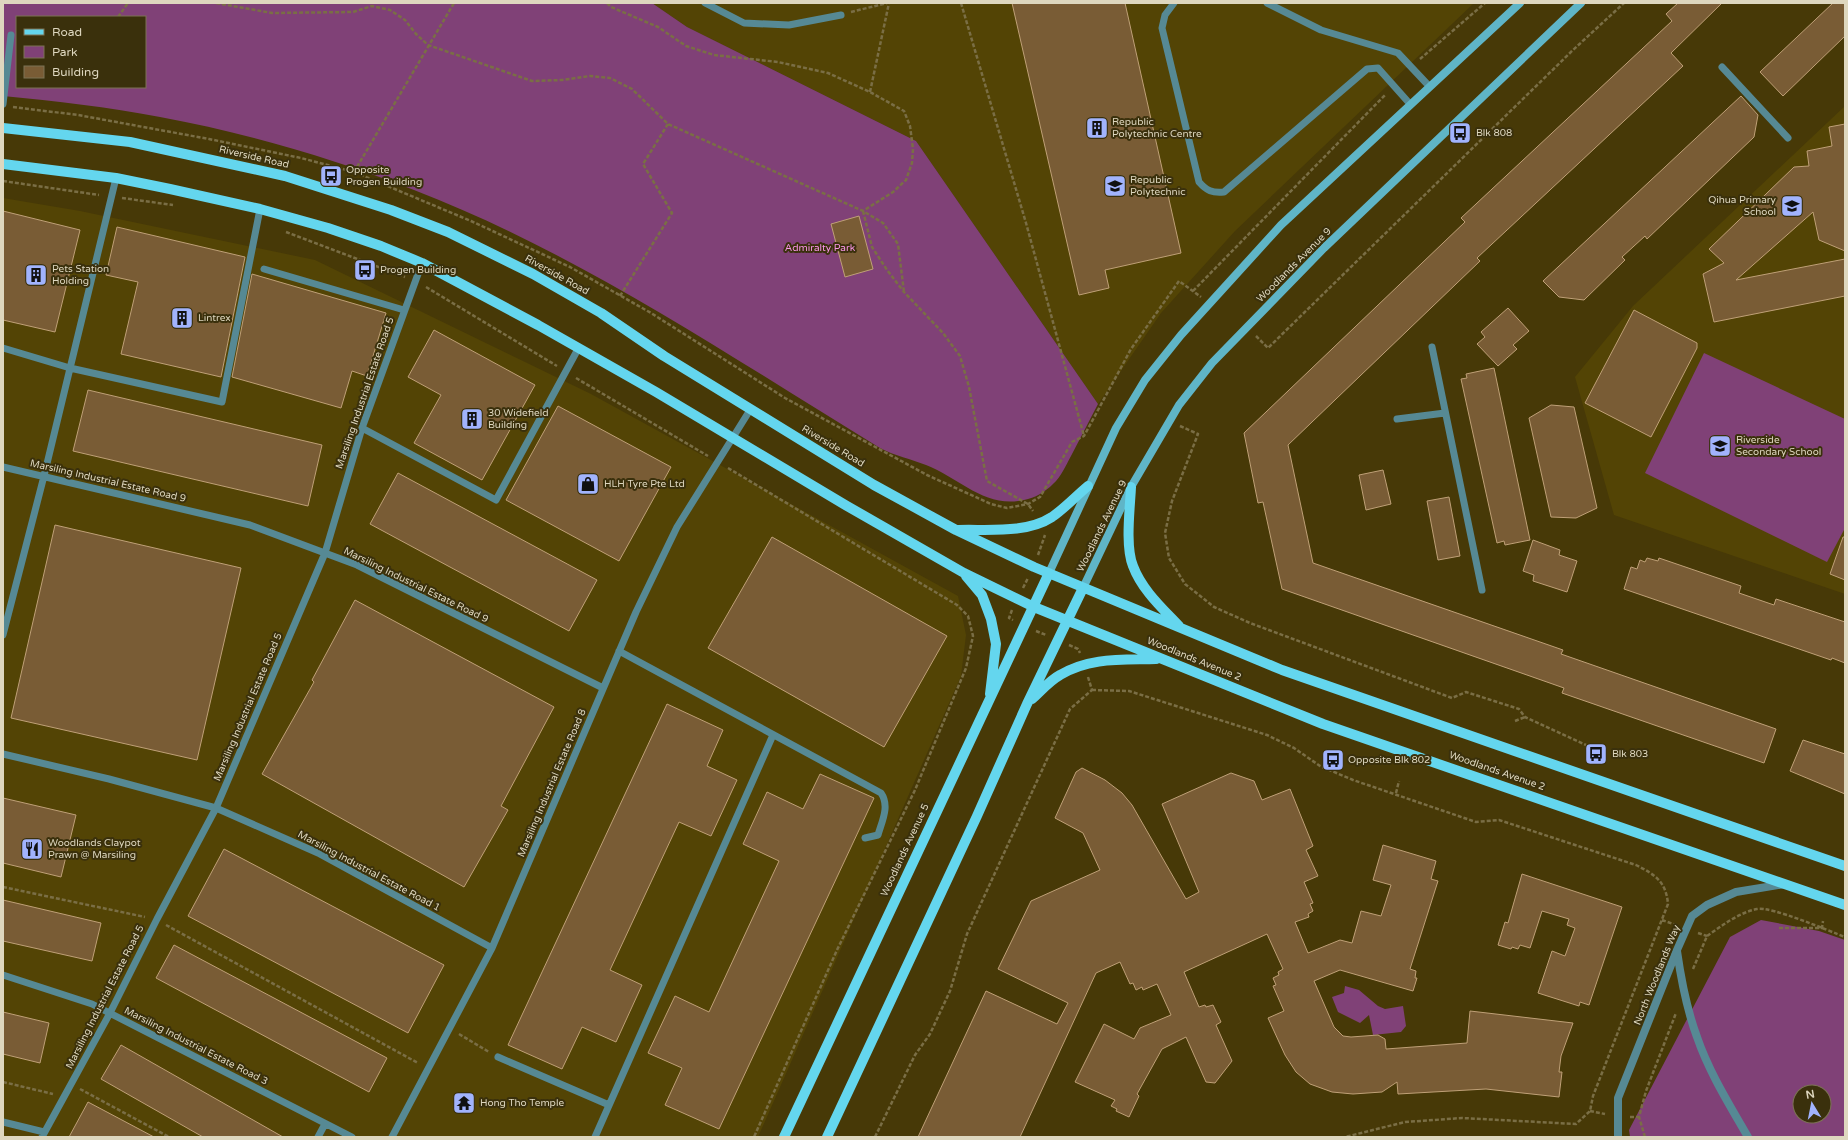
<svg xmlns="http://www.w3.org/2000/svg" width="1848" height="1140" font-family="'Varela Round',sans-serif">
  <style>
    .built { fill: #534405 }
    .green { fill: #804177; fill-rule: evenodd }
    .building { fill: #795c35; stroke: #bfa077 }
    .lines { fill: none; stroke-linecap: round; stroke-linejoin: round }
    .path { stroke: #7a6e45; stroke-width: 2.5; stroke-dasharray: 4 2; stroke-linecap: butt }
    .lane { stroke: #568994; stroke-width: 7 }
    .street { stroke: #568994; stroke-width: 8 }
    .secondary { stroke: #5fb5c7; stroke-width: 8 }
    .primary { stroke: #64d6ee; stroke-width: 10 }
    .labels { text-anchor: middle; dominant-baseline: central; stroke-width: 4; stroke-linejoin: round; paint-order: stroke }
    .poi-label { font-size: 10px; fill: #ded7bf; stroke: #3a300c; text-anchor: start }
    .street-label { font-size: 10px; fill: #ded7bf; stroke: #3a300c }
    .park-label { font-size: 10px; fill: #fa96ea; stroke: #3a300c }
  </style>
  <rect width="100%" height="100%" fill="#473907"/>
  <path class="built" d="M652,3h822l-239,228 -74,82 -63,91 -182,-263 -229,-114z
    M1845,106v488l-231,-79 -39,-138 58,-71z
    M3,198l77,13 235,49 276,134 367,202 8,39 -5,41 -203,461h-755z"/>
  <path class="green" d="M3,3h649l35,24 229,114 182,263c-9,17 -18,35 -27,52 -5,9 -10,21 -18,28 -8,8 -18,14 -29,16 -38,9 -65,-22 -98,-35 -15,-6 -31,-9 -46,-17 -151,-92 -300,-194 -466,-258 -82,-32 -168,-57 -254,-73 -52,-10 -104,-16 -157,-21zM17,17h128v70h-128z
    M1704,353l141,66v109l-18,34 -182,-89z
    M1761,920l58,11 26,9v197h-215l-1,-7 101,-193zM1800,1092h24v24h-24z
    M1345,986l14,4 19,16 7,3 18,-3 3,20 -5,6 -28,3 -4,-20 -9,8 -22,-11 -6,-15 12,-4z"/>
  <path class="building" d="M1012,3h113l56,250 -76,17 4,18 -30,7z
    M1678,3h44l-51,50 12,13 -206,192 3,3 -192,184 25,118 250,87 -2,4 215,75 -12,34 -202,-70 2,-5 -282,-99 -19,-87 -5,1 -14,-70 221,-211 -4,-4 211,-197 -6,-7z
    M1833,3h12v33l-62,60 -23,-24z
    M1741,96l17,19 -4,22 -107,102 -2,-3 -23,21 3,3 -41,40 -25,-3 -16,-16z
    M1845,124v127l-26,-11 -6,-28 -77,68 109,-21v37l-131,26 -11,-48 21,-11 -15,-14 85,-82 15,-1 -2,-15 25,-5 -3,-19z
    M3,211l77,19 -25,102 -52,-12z
    M859,216l14,53 -28,8 -14,-53z
    M117,227l128,30 -24,120 -100,-23 17,-72 -32,-7z
    M252,274l134,39 -19,63 -15,-5 -11,37 -109,-31z
    M1508,308l21,23 -16,14 4,4 -19,17 -21,-22 8,-7 -4,-5z
    M1634,310l63,33v5l-46,89 -66,-34z
    M434,330l101,55 -53,95 -68,-37 27,-48 -33,-18z
    M1494,368l36,172 -25,5 -1,-4 -7,2 -36,-164 6,-1 -1,-4z
    M88,390l234,55 -14,61 -235,-55z
    M1551,405l23,2 23,101 -21,10 -25,-1 -22,-99z
    M558,406l113,61 -52,94 -113,-61z
    M1383,470l8,34 -25,6 -7,-35z
    M398,473l199,107 -28,51 -199,-107z
    M1449,497l11,59 -22,4 -11,-59z
    M55,525l186,43 -44,192 -186,-42z
    M772,537l175,99 -63,111 -176,-99z
    M1843,537h2v43l-15,-6z
    M1533,540l27,10 -1,5 18,6 -10,31 -34,-11 1,-6 -11,-4z
    M1647,558l11,3 1,-3 82,28 -2,7 35,12 2,-6 69,23v41l-13,-5 -1,2 -207,-71 7,-22 6,2 3,-9 5,2z
    M355,600l199,107 -53,99 7,4 -44,77 -202,-113 52,-92 -2,-2z
    M667,704l56,26 -16,36 30,14 -26,56 -32,-14 -69,148 32,15 -26,57 -34,-15 -20,42 -54,-24z
    M1803,740l42,14v40l-55,-23z
    M1082,768l23,12 17,13 10,12 54,94 13,-7 -37,-88 69,-31 23,8 8,19 28,-11 23,57 -7,4 12,26 -14,6 9,21 -3,1 3,7 -5,3 1,3 -14,5 13,31 32,-13 12,3 9,-32 20,5 10,-31 -18,-5 10,-35 53,16 -5,18 7,2 -28,88 6,2 -1,7h2l-4,13 -73,-21 -26,11 20,46 9,9 8,1 27,-2 7,4 1,10 81,-6 3,-32 103,12 -12,33 -2,16h3l-3,25 -73,-8 -88,5 -1,-12 -15,10 -29,2 -21,-2 -22,-8 -14,-12 -11,-17 -17,-37 16,-7 -11,-25 3,-1 -3,-7 6,-3 -1,-3 5,-3 -16,-35 -83,38 15,35 6,-2 1,2 7,-2 8,17 -5,3 16,36 -17,22 -9,-1 -20,-45 -24,12 -25,45 2,2 -10,21 -13,-6 1,-2 -6,-3 4,-6 -40,-18 29,-58 30,15 6,-11 31,-13 -14,-31 -14,6 -1,-3 -6,3 -3,-7 -3,1 -10,-22 -24,11 -76,164h-102l68,-146 71,33 11,-21 -70,-34 33,-68 69,-31 -17,-37 -28,-15 21,-46z
    M820,774l54,24 -155,331 -54,-24 17,-37 -34,-15 27,-57 34,16 70,-151 -36,-17 24,-52 36,17z
    M3,798l73,17 -15,62 -58,-14z
    M224,849l220,116 -36,68 -220,-117z
    M1522,874l100,33 -33,98 -9,-3 -1,4 -41,-13 14,-42 13,5 10,-28 -8,-3 2,-6 -27,-8 -12,37 -10,-3 -2,4 -6,-2 -1,2 -13,-4 7,-23 3,1z
    M3,900l98,23 -9,38 -89,-20z
    M174,945l213,113 -18,34 -213,-114z
    M3,1012l46,11 -9,40 -37,-9z
    M121,1045l162,92h-80l-102,-58z
    M88,1102l66,35h-85z"/>
  <g class="lines">
    <path class="path" d="M216,3l56,10 81,-1 19,-6 18,4 15,10 11,14 12,11 104,36 30,-1 28,-4 20,2 22,11 36,35 195,87 20,12 15,21 6,48
      M607,3l4,4 47,20 28,19 28,9 64,7 50,11 42,19 34,19 6,15 3,23 -1,14 -6,17 -13,12 -30,19
      M961,3l65,220 58,213
      M851,12l36,-9
      M118,17l10,-14
      M1420,59l65,-56
      M870,92l19,-89
      M13,107l65,8 131,24 92,19 53,14 117,49 99,46 81,46 134,85 142,77 64,29 16,4 21,-4 12,-7 32,-55 12,-6 47,-87 48,-68 22,16
      M354,172l100,-169
      M3,181l96,14
      M122,198l51,7
      M863,211l9,36 15,23 17,22 39,41 17,23 9,31 18,94 41,23 5,7
      M286,232l119,45
      M426,287l131,79
      M1193,291l193,-197
      M620,296l52,-83 -29,-49 25,-40
      M1256,336l12,12 305,-298 51,-47
      M576,378l132,78
      M1180,426l18,8 -26,67 -7,32 4,25 16,26 29,23 36,16 202,75 14,-6 53,17 6,8 61,28
      M728,468l229,137 11,11 5,20 -7,32 -51,122 -78,160 -83,187
      M1038,555l7,-20
      M1023,588l5,-10
      M1012,610l-3,8 4,2
      M1036,631l10,4
      M1069,645l9,4 2,4
      M1088,677l4,13
      M1092,690l37,1 138,44 27,13 26,18 33,14 123,42 23,-2 137,45c20,10 30,17 32,39l-75,192 -3,15 -14,13 -114,-6 -57,4 -60,15
      M1515,721l10,-4
      M1396,793l3,-12
      M3,887l142,30
      M1662,920l14,5
      M166,925l252,138
      M1779,928h43l1,-7
      M1698,933l9,3
      M1707,936c16,-11 31,-23 50,-27 14,-3 72,22 88,28
      M1693,969l14,-33
      M459,1034l30,18
      M3,1082l50,12
      M80,1089l89,48
      M1590,1111l15,3
      M1630,1117h10
      M875,1137l40,-82 15,-21 20,-43 17,-57 103,-225 22,-19
      M1645,1137l-6,-20 7,-26 30,-78"/>
    <path class="lane" d="M705,3l39,20 45,2 52,-10
      M1174,3l-9,12 -3,13 37,154c8,9 13,11 25,10l143,-123 11,-1 32,36
      M1267,3l54,27 77,23 31,33
      M1722,67l66,71
      M3,104l8,-69
      M264,269l140,41
      M1432,347l50,243
      M3,348l67,20 152,34 38,-193
      M1397,419l48,-6
      M362,428l134,72 82,-151
      M3,467l247,58 107,40 246,123
      M3,635l41,-159 72,-298
      M619,651l262,142c9,13 1,28 -3,42l-13,3
      M3,754l106,25 107,29 102,45 174,95
      M3,975l89,29 260,133
      M498,1057l111,48
      M3,1122l41,10
      M42,1137l68,-124 47,-94 59,-111 109,-255 37,-125 60,-165
      M318,1137l7,-13
      M392,1137l100,-189 144,-336 41,-85 73,-117
      M595,1137l178,-402"/>
    <path class="street" d="M1677,951c4,28 10,59 20,86 12,35 32,67 51,100
      M1618,1137v-39l59,-148 15,-34 15,-11 29,-13 49,-8"/>
    <path class="secondary" d="M1049,573l67,-145 29,-48 36,-45 100,-110 239,-222
      M1083,588l48,-101 48,-82 33,-42 112,-115 257,-245"/>
    <path class="primary" d="M3,128l127,14 155,34 106,34 57,22 85,42 68,39 63,43 210,129 82,45 78,37 248,103 563,196
      M3,164l113,14 54,11 90,20 68,19 53,18 41,17 116,62 118,67 191,114 117,67 70,34 289,117 522,181
      M1131,487c-1,21 -6,60 2,79 9,24 29,42 46,60
      M958,530c29,-1 68,4 94,-13 13,-9 24,-21 36,-31
      M966,576l16,19 9,24 5,25 -6,50
      M1032,699c8,-7 17,-18 28,-24 30,-18 62,-15 96,-16
      M784,1137l265,-564
      M827,1137l150,-321 50,-112 56,-116"/>
  </g>
  <defs>
    <g id="building-square" transform="scale(1.15)"><rect x="-9" y="-9" width="18" height="18" rx="4" fill="#a1b3fd" stroke="#3a300c"/><path d="M-4-6H4V6H1V3H-1V6H-4ZM-2.5-4.3h1.7v1.8h-1.7ZM.8-4.3h1.7v1.8H.8ZM-2.5-1h1.7V.8h-1.7ZM.8-1h1.7V.8H.8Z" fill="#111"/></g>
    <g id="bus-square" transform="scale(1.15)"><rect x="-9" y="-9" width="18" height="18" rx="4" fill="#a1b3fd" stroke="#3a300c"/><path d="M-5-6H5V4H4V6H2V4H-2V6H-4V4H-5ZM-3.5-4V0h7V-4ZM-3.5 1.2v1.5H-2V1.2ZM2 1.2v1.5H3.5V1.2Z" fill="#111"/></g>
    <g id="university-square" transform="scale(1.15)"><rect x="-9" y="-9" width="18" height="18" rx="4" fill="#a1b3fd" stroke="#3a300c"/><path d="M0-5L7-2L0 1L-7-2ZM-4 1L0 2.5L4 1V4Q0 6-4 4Z" fill="#111"/></g>
    <g id="school-square" transform="scale(1.15)"><rect x="-9" y="-9" width="18" height="18" rx="4" fill="#a1b3fd" stroke="#3a300c"/><path d="M0-5L7-2L0 1L-7-2ZM-4 1L0 2.5L4 1V4Q0 6-4 4Z" fill="#111"/></g>
    <g id="shop-square" transform="scale(1.15)"><rect x="-9" y="-9" width="18" height="18" rx="4" fill="#a1b3fd" stroke="#3a300c"/><path d="M-5-2.5h2.3a2.7 3.5 0 0 1 5.4 0H5L5.5 6h-11ZM-1.5-2.5h3a1.5 2.3 0 0 0-3 0Z" fill="#111"/></g>
    <g id="restaurant-square" transform="scale(1.15)"><rect x="-9" y="-9" width="18" height="18" rx="4" fill="#a1b3fd" stroke="#3a300c"/><path d="M-5-6h1v4h1v-4h1v4h1v-4h1v5L-1.5 .5V6h-2V.5L-5-1ZM5-6V6H3V1.5H1.5Q1.5-4 5-6Z" fill="#111"/></g>
    <g id="temple-square" transform="scale(1.15)"><rect x="-9" y="-9" width="18" height="18" rx="4" fill="#a1b3fd" stroke="#3a300c"/><path d="M0-6L5-2H3V0L6.5 2.5H4V6H1.5V3h-3V6H-4V2.5H-6.5L-3 0V-2H-5Z" fill="#111"/></g>
  </defs>
  <g fill-rule="evenodd">
    <use href="#building-square" x="1097" y="128"/>
    <use href="#bus-square" x="1460" y="133"/>
    <use href="#bus-square" x="331" y="176"/>
    <use href="#university-square" x="1115" y="186"/>
    <use href="#school-square" x="1792" y="206"/>
    <use href="#bus-square" x="365" y="270"/>
    <use href="#building-square" x="36" y="275"/>
    <use href="#building-square" x="182" y="318"/>
    <use href="#building-square" x="472" y="419"/>
    <use href="#school-square" x="1720" y="446"/>
    <use href="#shop-square" x="588" y="484"/>
    <use href="#bus-square" x="1596" y="754"/>
    <use href="#bus-square" x="1333" y="760"/>
    <use href="#restaurant-square" x="32" y="849"/>
    <use href="#temple-square" x="464" y="1103"/>
  </g>
  <g class="labels">
    <g class="poi-label">
      <text x="1112" y="122">Republic<tspan x="1112" dy="12">Polytechnic Centre</tspan></text>
      <text x="1476" y="133">Blk 808</text>
      <text x="346" y="170">Opposite<tspan x="346" dy="12">Progen Building</tspan></text>
      <text x="1130" y="180">Republic<tspan x="1130" dy="12">Polytechnic</tspan></text>
      <text x="1776" y="200" text-anchor="end">Qihua Primary<tspan x="1776" dy="12">School</tspan></text>
      <text x="52" y="269">Pets Station<tspan x="52" dy="12">Holding</tspan></text>
      <text x="380" y="270">Progen Building</text>
      <text x="198" y="318">Lintrex</text>
      <text x="488" y="413">30 Widefield<tspan x="488" dy="12">Building</tspan></text>
      <text x="1736" y="440">Riverside<tspan x="1736" dy="12">Secondary School</tspan></text>
      <text x="604" y="484">HLH Tyre Pte Ltd</text>
      <text x="1612" y="754">Blk 803</text>
      <text x="1348" y="760">Opposite Blk 802</text>
      <text x="48" y="843">Woodlands Claypot<tspan x="48" dy="12">Prawn @ Marsiling</tspan></text>
      <text x="480" y="1103">Hong Tho Temple</text>
    </g>
    <g class="street-label">
      <text transform="translate(254 157) rotate(13)">Riverside Road</text>
      <text transform="translate(1294 265) rotate(-45)">Woodlands Avenue 9</text>
      <text transform="translate(557 275) rotate(29)">Riverside Road</text>
      <text transform="translate(365 393) rotate(-71)">Marsiling Industrial Estate Road 5</text>
      <text transform="translate(833 446) rotate(31)">Riverside Road</text>
      <text transform="translate(108 481) rotate(13)">Marsiling Industrial Estate Road 9</text>
      <text transform="translate(1102 526) rotate(-64)">Woodlands Avenue 9</text>
      <text transform="translate(416 585) rotate(26)">Marsiling Industrial Estate Road 9</text>
      <text transform="translate(1194 659) rotate(22)">Woodlands Avenue 2</text>
      <text transform="translate(248 707) rotate(-67)">Marsiling Industrial Estate Road 5</text>
      <text transform="translate(1497 771) rotate(19)">Woodlands Avenue 2</text>
      <text transform="translate(552 783) rotate(-67)">Marsiling Industrial Estate Road 8</text>
      <text transform="translate(905 850) rotate(-65)">Woodlands Avenue 5</text>
      <text transform="translate(369 871) rotate(28)">Marsiling Industrial Estate Road 1</text>
      <text transform="translate(1657 975) rotate(-68)">North Woodlands Way</text>
      <text transform="translate(105 997) rotate(-63)">Marsiling Industrial Estate Road 5</text>
      <text transform="translate(196 1046) rotate(27)">Marsiling Industrial Estate Road 3</text>
    </g>
    <g class="park-label">
      <text x="820" y="248">Admiralty Park</text>
    </g>
  </g>
  <rect width="1848" height="1140" fill="none" stroke="#ded7bf" stroke-width="8"/>
  <rect x="16" y="16" width="130" height="72" fill="#3a300c" stroke="#7c7354"/>
  <rect x="24" y="29" width="20" height="6" fill="#64d6ee" stroke="#7c7354"/>
  <text x="52" y="36" font-size="12" fill="#ded7bf">Road</text>
  <rect x="24" y="46" width="20" height="12" fill="#804177" stroke="#7c7354"/>
  <text x="52" y="56" font-size="12" fill="#ded7bf">Park</text>
  <rect x="24" y="66" width="20" height="12" fill="#795c35" stroke="#7c7354"/>
  <text x="52" y="76" font-size="12" fill="#ded7bf">Building</text>
  <g transform="translate(1812 1104) rotate(350)"><circle r="19" fill="#3a300c" stroke="#7c7354"/>
  <path d="M0-3L7 15L0 10L-7 15Z" fill="#a1b3fd"/>
  <text y="-6" font-size="11" font-weight="bold" text-anchor="middle" fill="#ded7bf">N</text>
  </g>
</svg>
